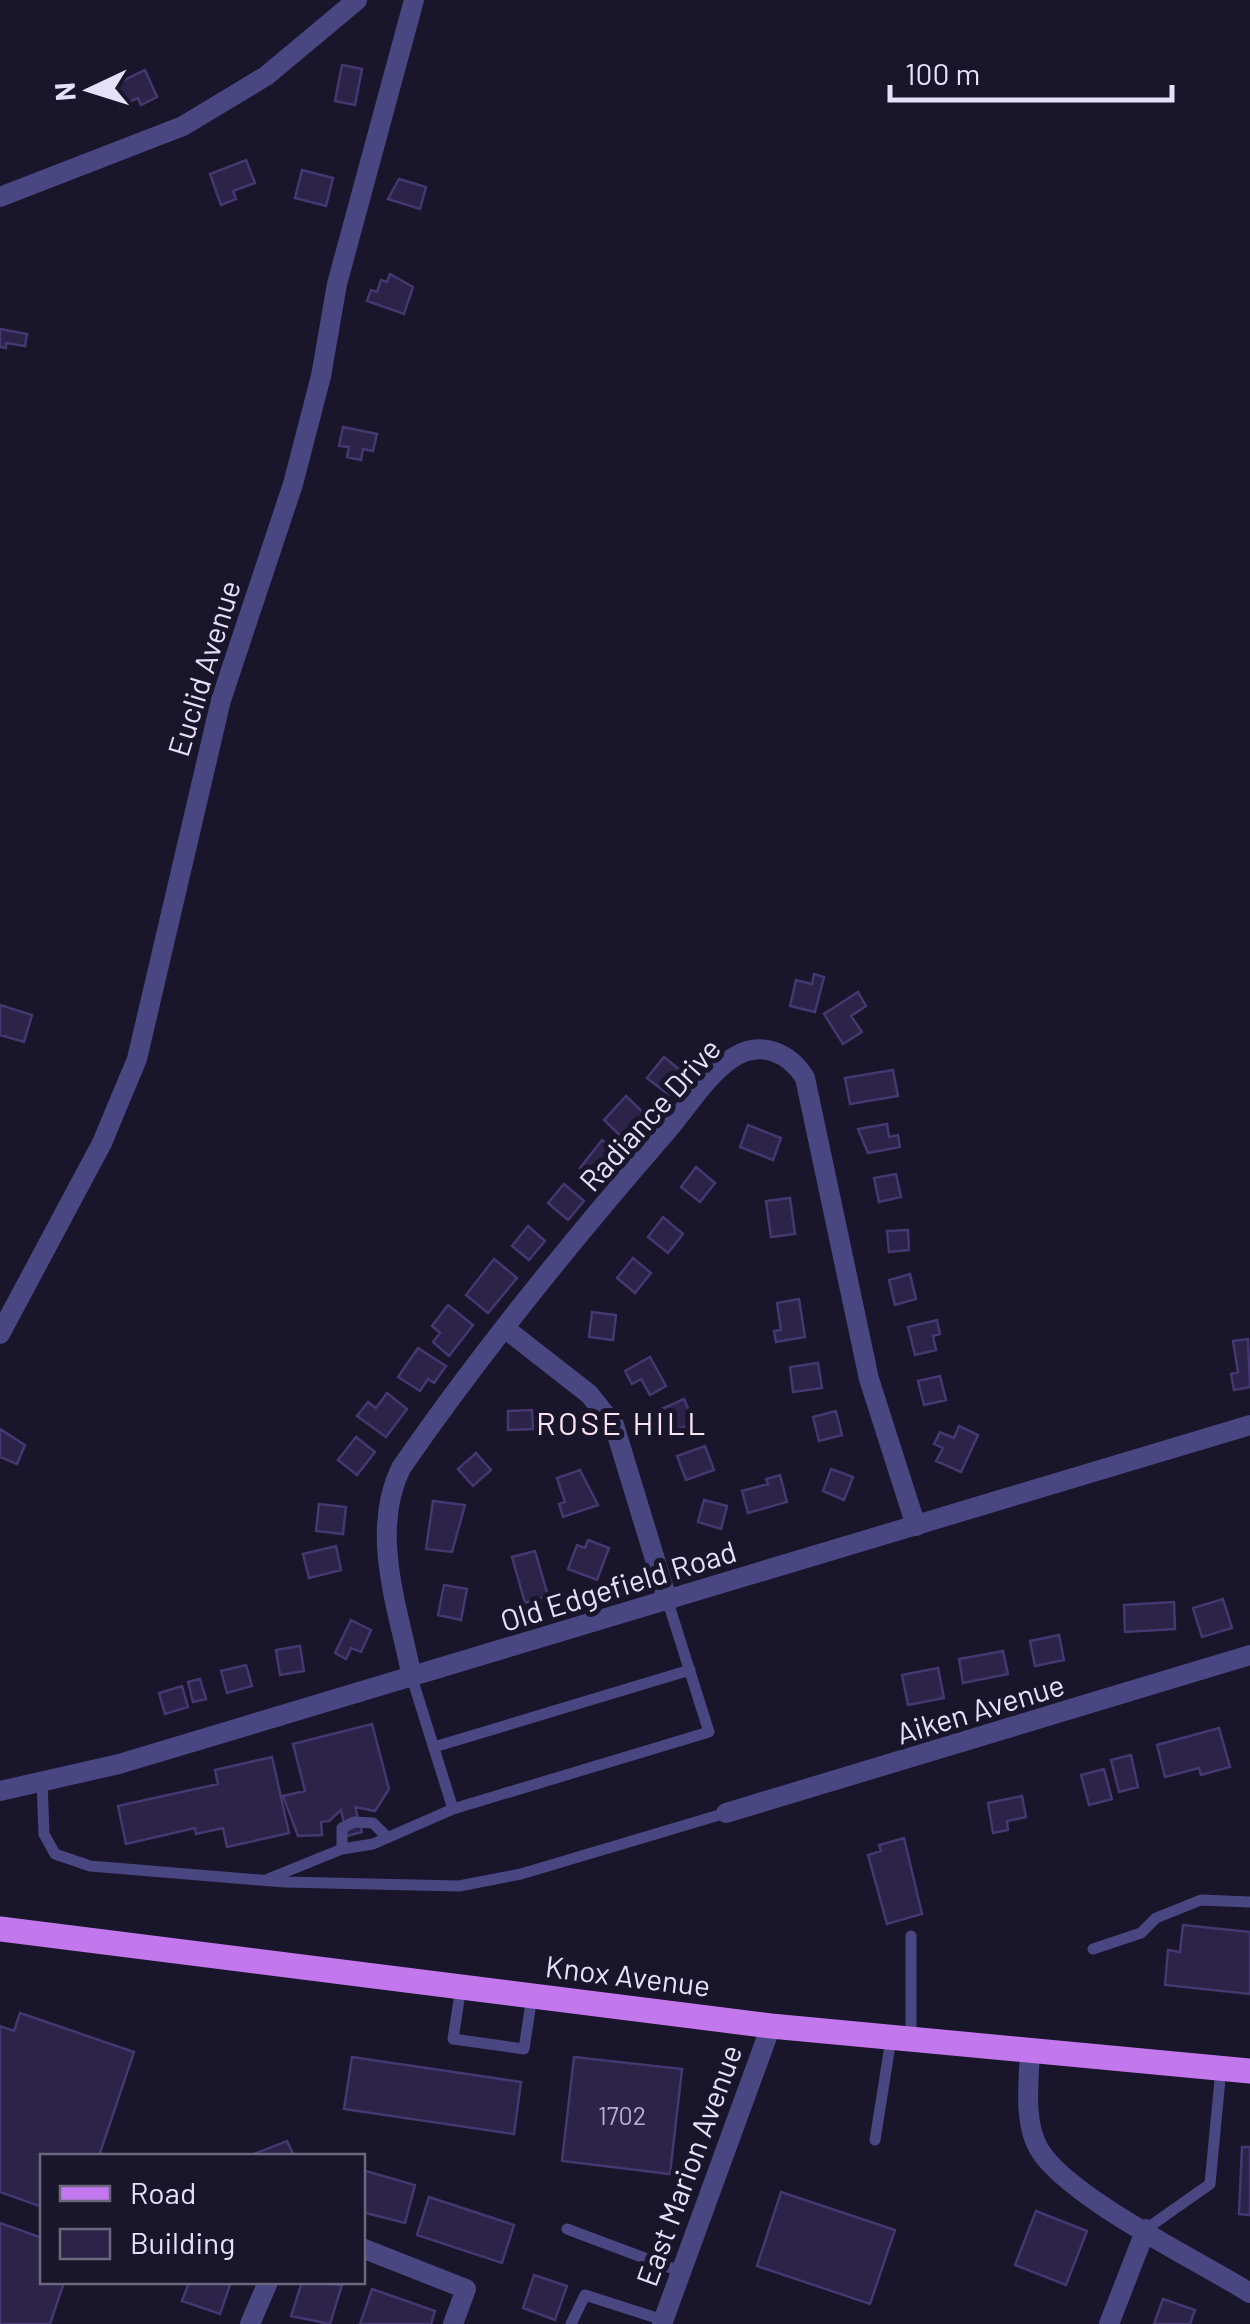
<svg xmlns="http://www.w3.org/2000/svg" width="1250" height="2324" font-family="Barlow,sans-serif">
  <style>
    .building { fill: #2b2348; stroke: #443871; stroke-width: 2.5 }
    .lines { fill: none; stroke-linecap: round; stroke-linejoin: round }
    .service { stroke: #494682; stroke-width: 11 }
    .minor { stroke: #494682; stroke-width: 20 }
    .tertiary { stroke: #494682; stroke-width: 20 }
    .primary { stroke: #c277ed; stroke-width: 25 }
    .labels { text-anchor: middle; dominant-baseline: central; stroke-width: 10; stroke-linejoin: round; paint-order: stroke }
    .number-label { font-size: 25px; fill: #b6b2ce }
    .street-label { font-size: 30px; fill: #e5e1fb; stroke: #19152a }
    .neighbourhood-label { font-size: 32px; letter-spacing: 2.5px; fill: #fbe3f2; stroke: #19152a }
  </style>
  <rect width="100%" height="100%" fill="#19152a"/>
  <path class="building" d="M342,65l20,4 -7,36 -20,-4z
    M145,70l12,27 -16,8 -3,-7 -18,8 -10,-19z
    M246,160l9,23 -22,8 3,8 -15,6 -11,-31z
    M302,170l31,8 -7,28 -31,-8z
    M399,179l27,8 -6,22 -32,-10z
    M390,274l23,13 -9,27 -37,-13 4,-11 6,2 4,-12 6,2z
    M0,329l27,5 -2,12 -19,-3v5l-6,-1z
    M343,427l34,7 -4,17 -10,-2 -2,11 -14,-3 2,-10 -10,-1z
    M814,974l10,3 -9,35 -25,-6 6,-26 16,4z
    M858,992l8,14 -15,10 11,16 -19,12 -19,-30z
    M0,1005l32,10 -8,27 -24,-7z
    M664,1057l21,17 -16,21 -22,-17z
    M893,1070l5,26 -48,8 -5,-26z
    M626,1096l28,27 -22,24 -28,-27z
    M887,1124l2,13 9,-2 2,12 -32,6 -10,-24z
    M748,1125l33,13 -8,22 -33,-13z
    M602,1140l19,14 -23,28 -18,-14z
    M696,1167l19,16 -15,19 -19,-15z
    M896,1174l5,23 -22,5 -5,-24z
    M564,1184l20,17 -16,19 -20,-17z
    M790,1198l5,36 -24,3 -5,-36z
    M663,1217l20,17 -15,19 -20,-16z
    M528,1226l17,15 -16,19 -17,-14z
    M908,1230l1,20 -20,2 -2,-21z
    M633,1258l18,15 -16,20 -18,-15z
    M494,1259l23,19 -29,35 -22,-18z
    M910,1274l6,25 -21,6 -6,-25z
    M799,1299l6,38 -29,5 -2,-11 7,-1 -4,-27z
    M448,1305l25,20 -24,31 -16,-14 7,-9 -8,-7z
    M592,1312l24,3 -3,25 -24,-3z
    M937,1320l3,14 -7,2 3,14 -21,5 -7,-28z
    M1248,1339l2,48 -16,3 -3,-16 7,-2 -5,-31z
    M418,1348l28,18 -12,17 -6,-4 -8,12 -22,-14z
    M650,1357l16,29 -16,9 -9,-16 -9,5 -7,-13z
    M818,1363l4,25 -29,4 -3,-25z
    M940,1376l6,24 -22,5 -6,-24z
    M387,1393l20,16 -21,28 -29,-21 11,-14 8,6z
    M684,1399l10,23 -21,10 -5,-10 -8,3 -5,-13z
    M532,1410l1,19 -25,1v-19z
    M836,1411l6,24 -23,6 -6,-24z
    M959,1426l19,9 -17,37 -25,-11 7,-13 -9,-4 6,-12 14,6z
    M0,1429l25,16 -8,19 -17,-7z
    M356,1437l19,15 -18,23 -19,-15z
    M705,1446l9,24 -28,10 -9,-24z
    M476,1453l15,17 -18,16 -15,-17z
    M831,1469l22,8 -9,23 -21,-9z
    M580,1470l18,35 -35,12 -4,-13 6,-2 -8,-24z
    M780,1475l7,27 -39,11 -6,-22 26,-7 -2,-5z
    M704,1500l23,6 -6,23 -23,-7z
    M433,1501l32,4 -13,47 -26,-3z
    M319,1504l27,3 -3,27 -27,-3z
    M588,1540l21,8 -12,32 -29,-11 9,-24 8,3z
    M336,1546l5,24 -32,8 -6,-24z
    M535,1551l13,45 -23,7 -13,-46z
    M444,1585l23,4 -6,31 -23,-5z
    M1223,1599l9,29 -30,9 -9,-29z
    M1174,1602l1,27 -50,3 -1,-27z
    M351,1620l20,10 -10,22 -10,-4 -5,11 -11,-6z
    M1059,1635l5,25 -29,6 -5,-25z
    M300,1646l4,25 -24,4 -4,-25z
    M1003,1651l5,23 -45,9 -4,-24z
    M246,1665l6,21 -25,7 -6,-22z
    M938,1668l6,30 -36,7 -6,-30z
    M200,1679l6,20 -13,3 -5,-20z
    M182,1686l6,21 -23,7 -6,-21z
    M372,1724l17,65 -14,22 -20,-4 7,25 -15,4 -6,-26 -12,11 -8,1 1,13 -24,1 -15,-40 22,-5 -12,-47z
    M1219,1728l11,39 -29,8 -2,-7 -34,9 -8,-32z
    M1131,1755l7,32 -19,5 -8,-32z
    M272,1757l17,76 -62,14 -4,-19 -27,6 -1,-6 -69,16 -8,-38 100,-22 -3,-14z
    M1104,1769l8,30 -23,6 -8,-30z
    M1022,1796l4,21 -19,4 1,9 -15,3 -5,-30z
    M904,1838l18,76 -35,10 -19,-69 13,-4 -2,-6z
    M1183,1925l67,7v62l-85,-9 3,-35 12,2z
    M20,2013l114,39 -35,104h-57v51l-42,-15v-166l14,5z
    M352,2057l169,25 -7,52 -170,-25z
    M574,2057l108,12 -12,105 -108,-13z
    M287,2141l7,15h-45z
    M1242,2147h8v68l-11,-1z
    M362,2170l53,15 -10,38 -43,-11z
    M781,2192l114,38 -25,74 -113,-38z
    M429,2197l85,28 -12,38 -85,-28z
    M1036,2211l51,20 -21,54 -51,-20z
    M0,2223l42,15v44h22l-14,42h-50z
    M534,2275l33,11 -12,34 -32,-12z
    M189,2282h42l-11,32 -38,-13z
    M302,2282l40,3 -12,39 -39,-8z
    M372,2289l63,22 -4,13h-71z
    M1163,2299l32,11 -5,14h-36z"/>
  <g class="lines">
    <path class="service" d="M412,1678l41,131 256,-77 -41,-130
      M434,1747l256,-77
      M42,1781l2,53 11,20 35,12 194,16 175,4 62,-12 205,-61
      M342,1849v-21l12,-6 19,1 12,12
      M268,1879l74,-30 31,-5 80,-35
      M911,1936v105
      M1093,1949l48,-16 15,-15 45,-18 49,2
      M461,1987l-8,52 71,10 8,-53
      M875,2140l16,-101
      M567,2229l115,43
      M1146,2229l64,-45 11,-115
      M571,2324l14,-29 78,25"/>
    <path class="minor" d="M507,1330l82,64 25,31 54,177
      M0,1334l102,-191 35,-84 84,-359 72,-216 28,-108 16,-92 77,-284
      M412,1678c-13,-68 -43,-145 -11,-210 80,-116 173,-230 266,-337 20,-23 41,-58 67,-74 27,-17 56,-4 71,21l64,301 47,147
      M726,1813l524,-158
      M1030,2050c-1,31 -7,72 9,99 28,48 160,112 211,144
      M362,2248l104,41 -13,35
      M250,2324l18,-42
      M662,2324l109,-298
      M1109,2324l37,-95"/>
    <path class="tertiary" d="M0,197l183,-71 83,-50 91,-76
      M0,1791l119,-27 1131,-339"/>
    <path class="primary" d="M0,1929l771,97 479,45"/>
  </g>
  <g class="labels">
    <g class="number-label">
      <text x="622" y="2115">1702</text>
    </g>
    <g class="street-label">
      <text transform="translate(203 668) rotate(-73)">Euclid Avenue</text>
      <text transform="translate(649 1114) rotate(-48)">Radiance Drive</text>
      <text transform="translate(618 1585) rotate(-17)">Old Edgefield Road</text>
      <text transform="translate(980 1708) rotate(-17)">Aiken Avenue</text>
      <text transform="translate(628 1975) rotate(7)">Knox Avenue</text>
      <text transform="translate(688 2165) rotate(-70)">East Marion Avenue</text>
    </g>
    <g class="neighbourhood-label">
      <text x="622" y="1422">ROSE HILL</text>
    </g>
  </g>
  <rect x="40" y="2154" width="325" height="130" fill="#19152a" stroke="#6b677e" stroke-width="2.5"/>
  <rect x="60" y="2186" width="50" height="15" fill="#c277ed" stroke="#6b677e" stroke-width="2.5"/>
  <text x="130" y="2204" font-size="30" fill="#e5e1fb">Road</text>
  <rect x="60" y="2229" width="50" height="30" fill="#2b2348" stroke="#6b677e" stroke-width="2.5"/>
  <text x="130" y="2254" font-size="30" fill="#e5e1fb">Building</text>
  <g transform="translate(90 90) rotate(266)" stroke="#19152a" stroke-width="8" paint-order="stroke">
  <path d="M0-8L18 38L0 25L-18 38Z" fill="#e5e1fb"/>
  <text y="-15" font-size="28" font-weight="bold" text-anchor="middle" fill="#e5e1fb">N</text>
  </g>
  <path d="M890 85v15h282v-15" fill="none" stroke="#e5e1fb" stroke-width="5"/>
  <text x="905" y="85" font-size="30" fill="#e5e1fb" stroke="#19152a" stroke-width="8" paint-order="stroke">100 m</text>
</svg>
